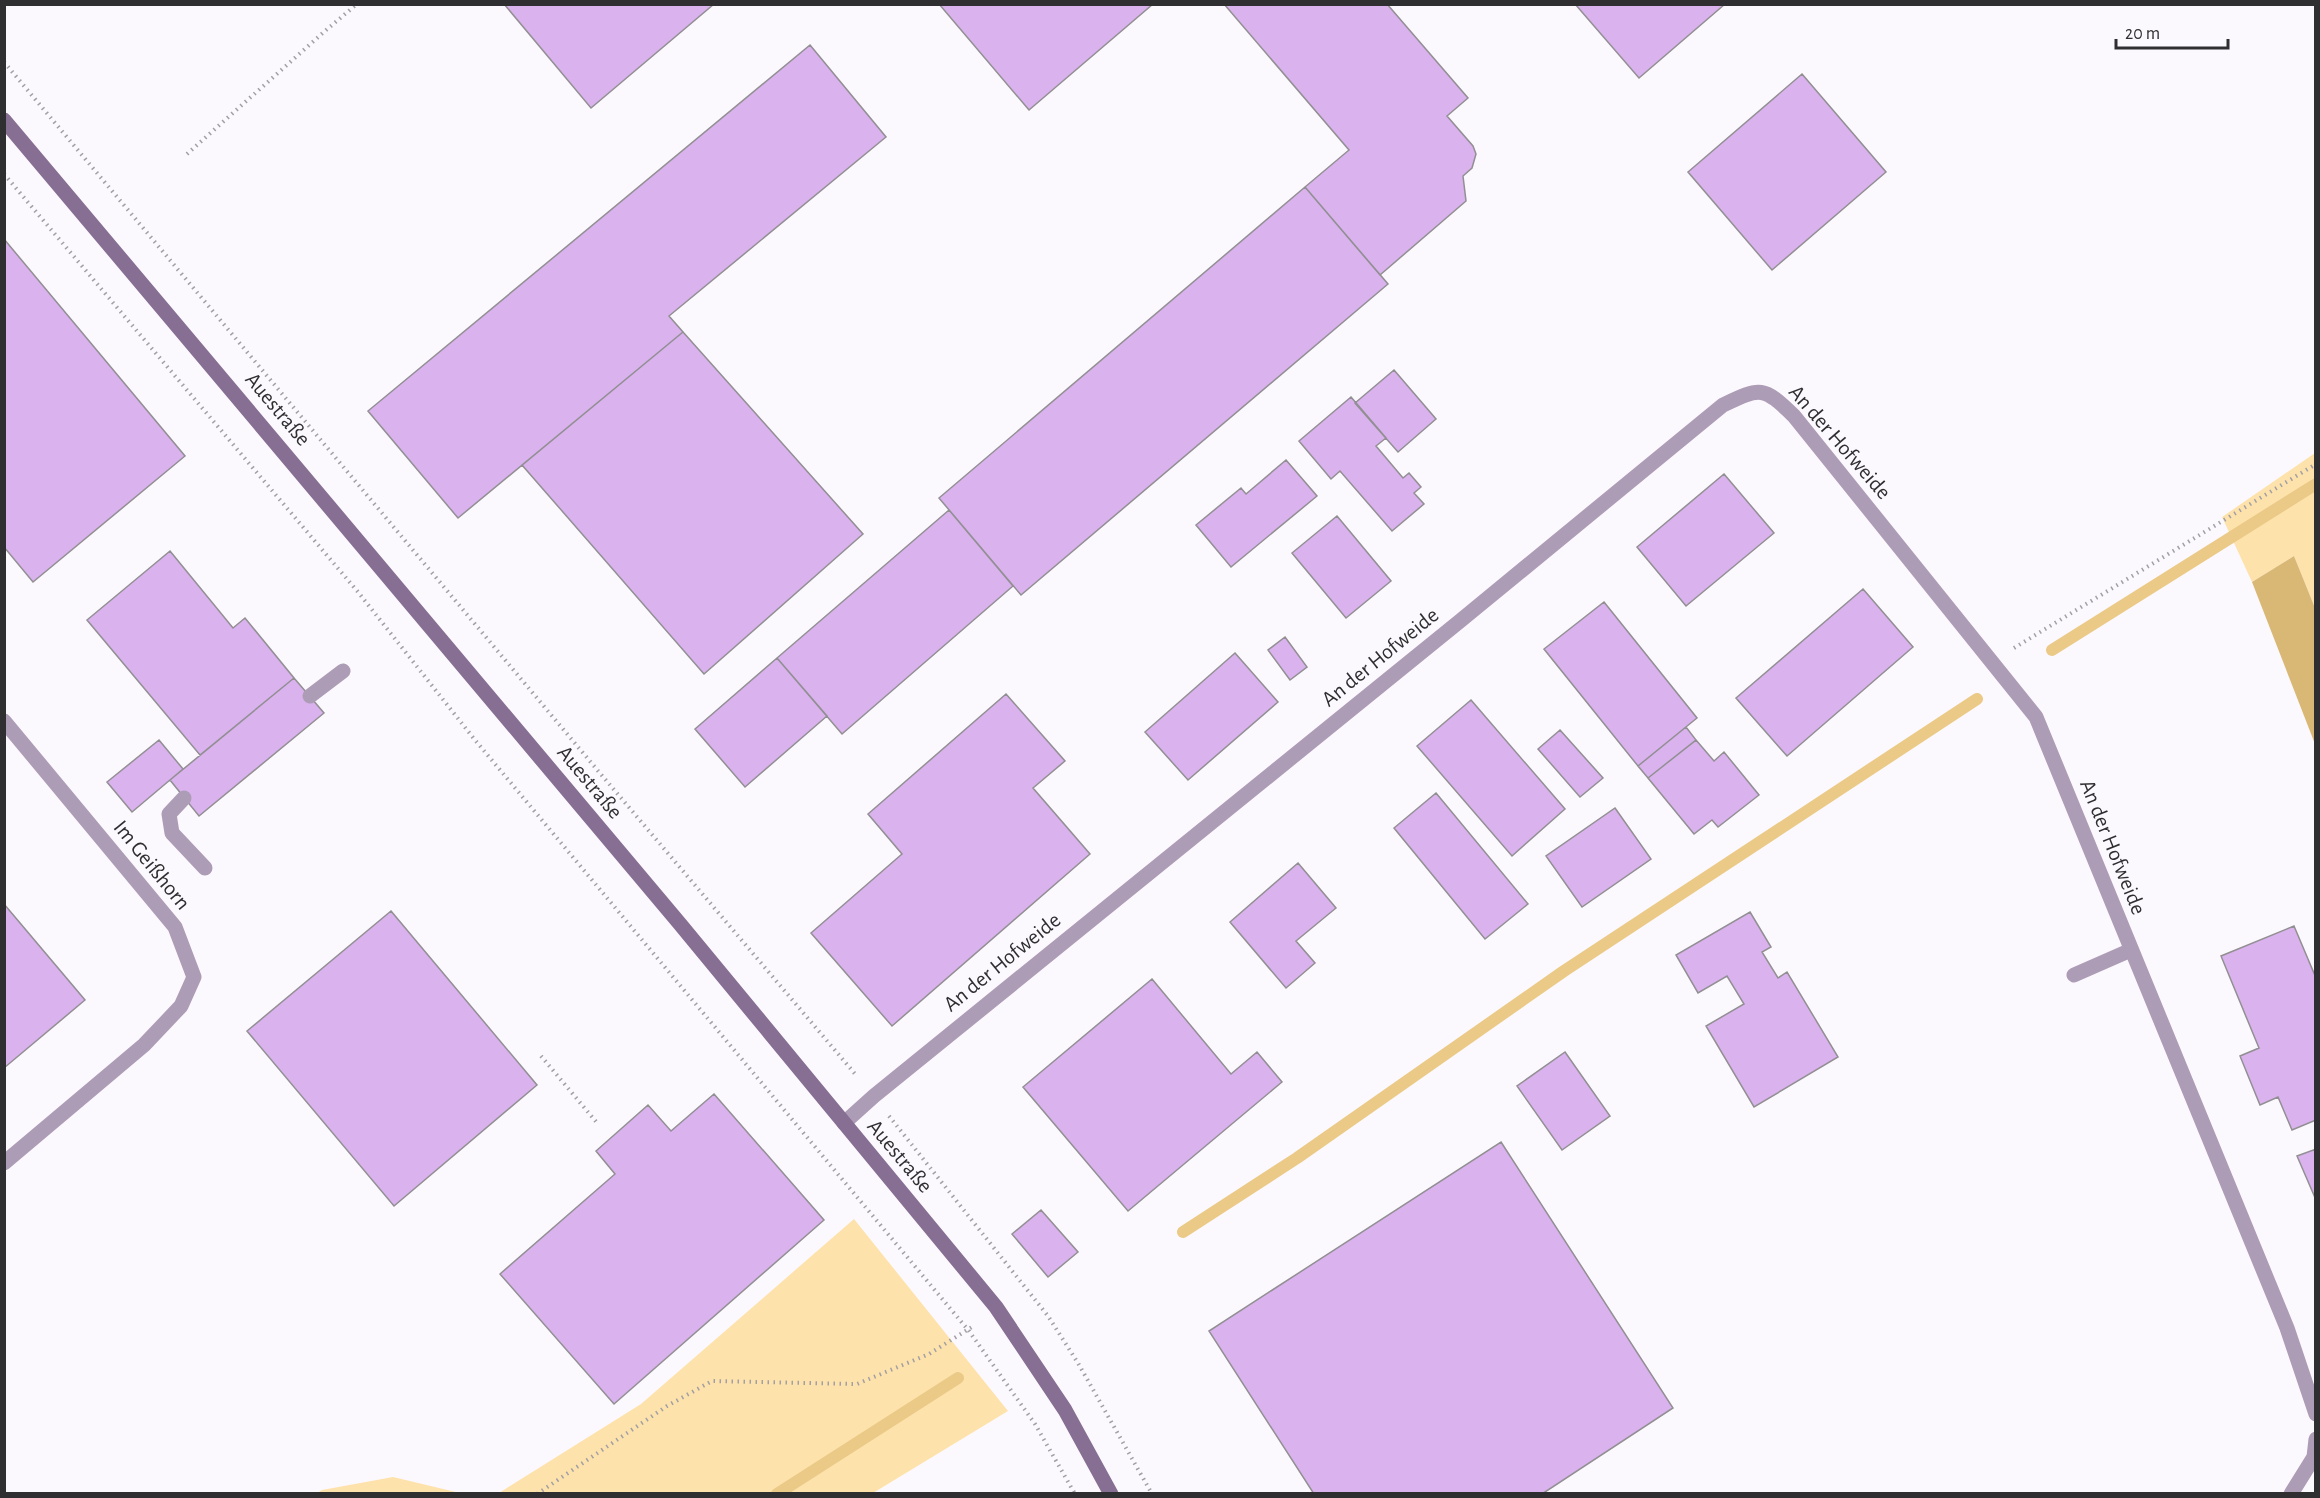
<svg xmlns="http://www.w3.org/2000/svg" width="2320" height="1498" font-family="'Alegreya Sans',sans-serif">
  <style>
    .green { fill: #fee2ab }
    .forest { fill: #d9b876 }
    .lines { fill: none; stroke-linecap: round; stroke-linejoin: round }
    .stream { stroke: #ebca87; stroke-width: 12 }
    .building { fill: #d9b2ee; stroke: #928f93; stroke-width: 1.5 }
    .path { stroke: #a2a0a4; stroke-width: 4; stroke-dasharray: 1.5 4.5; stroke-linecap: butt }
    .lane { stroke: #ad9cb6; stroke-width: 15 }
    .street { stroke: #ad9cb6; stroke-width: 15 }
    .secondary { stroke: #876f94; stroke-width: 15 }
    .labels { text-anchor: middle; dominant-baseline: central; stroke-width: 5; stroke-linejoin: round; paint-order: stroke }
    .street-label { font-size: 22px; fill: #2f2e30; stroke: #fcf9fe }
  </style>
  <rect width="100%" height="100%" fill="#fcf9fe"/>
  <path class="green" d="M2315,453v155l-21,-52 -42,26 -30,-65z
    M854,1219l154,192 -135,82h-374l142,-89z
    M393,1477l67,16h-143l5,-3z"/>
  <path class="forest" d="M2294,556l21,52v136l-63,-162z"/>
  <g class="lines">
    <path class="stream" d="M2052,650l264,-166
      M1183,1232l114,-74 267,-187 413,-272
      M777,1494l181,-116"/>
  </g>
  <path class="building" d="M504,4h210l-123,104z
    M939,4h214l-124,106z
    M1224,4h163l81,94 -21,18 26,30 3,8 -4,14 -9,8 3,25 -86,74 -75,-88 44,-37z
    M1575,4h150l-86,74z
    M810,45l76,92 -217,179 14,16 -225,186 -90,-107z
    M1802,74l84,98 -114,98 -84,-98z
    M1305,187l83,97 -367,311 -82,-97z
    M4,239l181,217 -152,126 -29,-35z
    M683,332l180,202 -159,140 -182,-209z
    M1394,370l42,49 -38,33 -43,-49z
    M1351,397l35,41 -10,8 27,32 6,-5 12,14 -7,6 10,11 -32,27 -52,-60 -9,8 -32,-38z
    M1286,460l31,36 -86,71 -35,-42 45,-37 5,6z
    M1724,474l50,59 -88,73 -49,-59z
    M949,510l64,76 -171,148 -65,-76z
    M1337,516l54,65 -45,37 -54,-65z
    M170,551l63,77 12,-10 49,60 -94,77 -113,-135z
    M1863,589l50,58 -126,109 -51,-58z
    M1604,602l93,116 -59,48 -94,-117z
    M1285,637l22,30 -17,13 -22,-30z
    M1235,653l43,49 -90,78 -43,-48z
    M777,658l50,58 -82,71 -50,-58z
    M294,678l30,35 -125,103 -29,-36z
    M1006,694l59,67 -32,27 57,66 -198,172 -81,-93 91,-79 -34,-40z
    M1471,700l94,109 -53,47 -95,-110z
    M1686,727l10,13 -48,38 -10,-12z
    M1560,730l43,48 -23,19 -42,-48z
    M159,740l24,29 -51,43 -25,-30z
    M1696,740l18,21 10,-9 35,43 -41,32 -6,-7 -18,14 -46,-56z
    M1436,793l92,111 -43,35 -91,-111z
    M1615,808l36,51 -69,48 -36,-51z
    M1298,863l38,45 -40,33 19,22 -29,25 -56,-66z
    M4,904l81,96 -81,68z
    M391,911l146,174 -143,121 -147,-175z
    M1750,912l21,35 -9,5 16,26 9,-6 51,85 -84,50 -48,-81 38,-22 -17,-28 -29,17 -22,-38z
    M2294,926l22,52v142l-24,10 -14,-33 -18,8 -20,-49 19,-8 -38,-92z
    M1152,979l79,95 26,-22 25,30 -154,129 -105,-124z
    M1565,1052l45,64 -48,34 -45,-64z
    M714,1094l110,126 -210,184 -114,-130 115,-100 -19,-23 52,-46 23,26z
    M1501,1142l172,266 -131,86h-228l-105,-163z
    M2316,1149v51l-19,-44z
    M1041,1210l37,42 -30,25 -36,-43z"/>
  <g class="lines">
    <path class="path" d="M4,62l595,710 257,303
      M187,154l138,-123 32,-27
      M4,174l354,418 117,148 494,591 66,93 40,70
      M2014,648l302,-184
      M541,1056l57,68
      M889,1116l159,200 30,47 74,131
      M537,1494l130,-88 45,-25 145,3 72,-30 46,-29"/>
    <path class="lane" d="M310,696l33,-25
      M184,798l-15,16 3,19 33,35
      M2074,975l57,-25"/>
    <path class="street" d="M4,721l171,206 19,50 -13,29 -37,39 -140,118
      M844,1123l30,-27 586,-475 263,-216c38,-18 40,-19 71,11l242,301 251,611 29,86
      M2291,1494l23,-37 2,-18"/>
    <path class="secondary" d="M4,120l676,804 316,383 69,103 46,84"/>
  </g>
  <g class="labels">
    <g class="street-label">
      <text transform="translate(278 409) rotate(50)">Auestraße</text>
      <text transform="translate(1840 442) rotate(49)">An der Hofweide</text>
      <text transform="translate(1380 657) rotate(-39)">An der Hofweide</text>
      <text transform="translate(590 782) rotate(50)">Auestraße</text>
      <text transform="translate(2113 847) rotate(68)">An der Hofweide</text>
      <text transform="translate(152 865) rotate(51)">Im Geißhorn</text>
      <text transform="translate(1002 962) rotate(-39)">An der Hofweide</text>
      <text transform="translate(900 1156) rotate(50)">Auestraße</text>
    </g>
  </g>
  <rect width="2320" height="1498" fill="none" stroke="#2f2e30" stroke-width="12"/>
  <path d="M2116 39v9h112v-9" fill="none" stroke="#2f2e30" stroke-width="3"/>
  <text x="2125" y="39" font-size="18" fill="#2f2e30" stroke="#fcf9fe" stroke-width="4.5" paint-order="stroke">20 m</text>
</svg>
